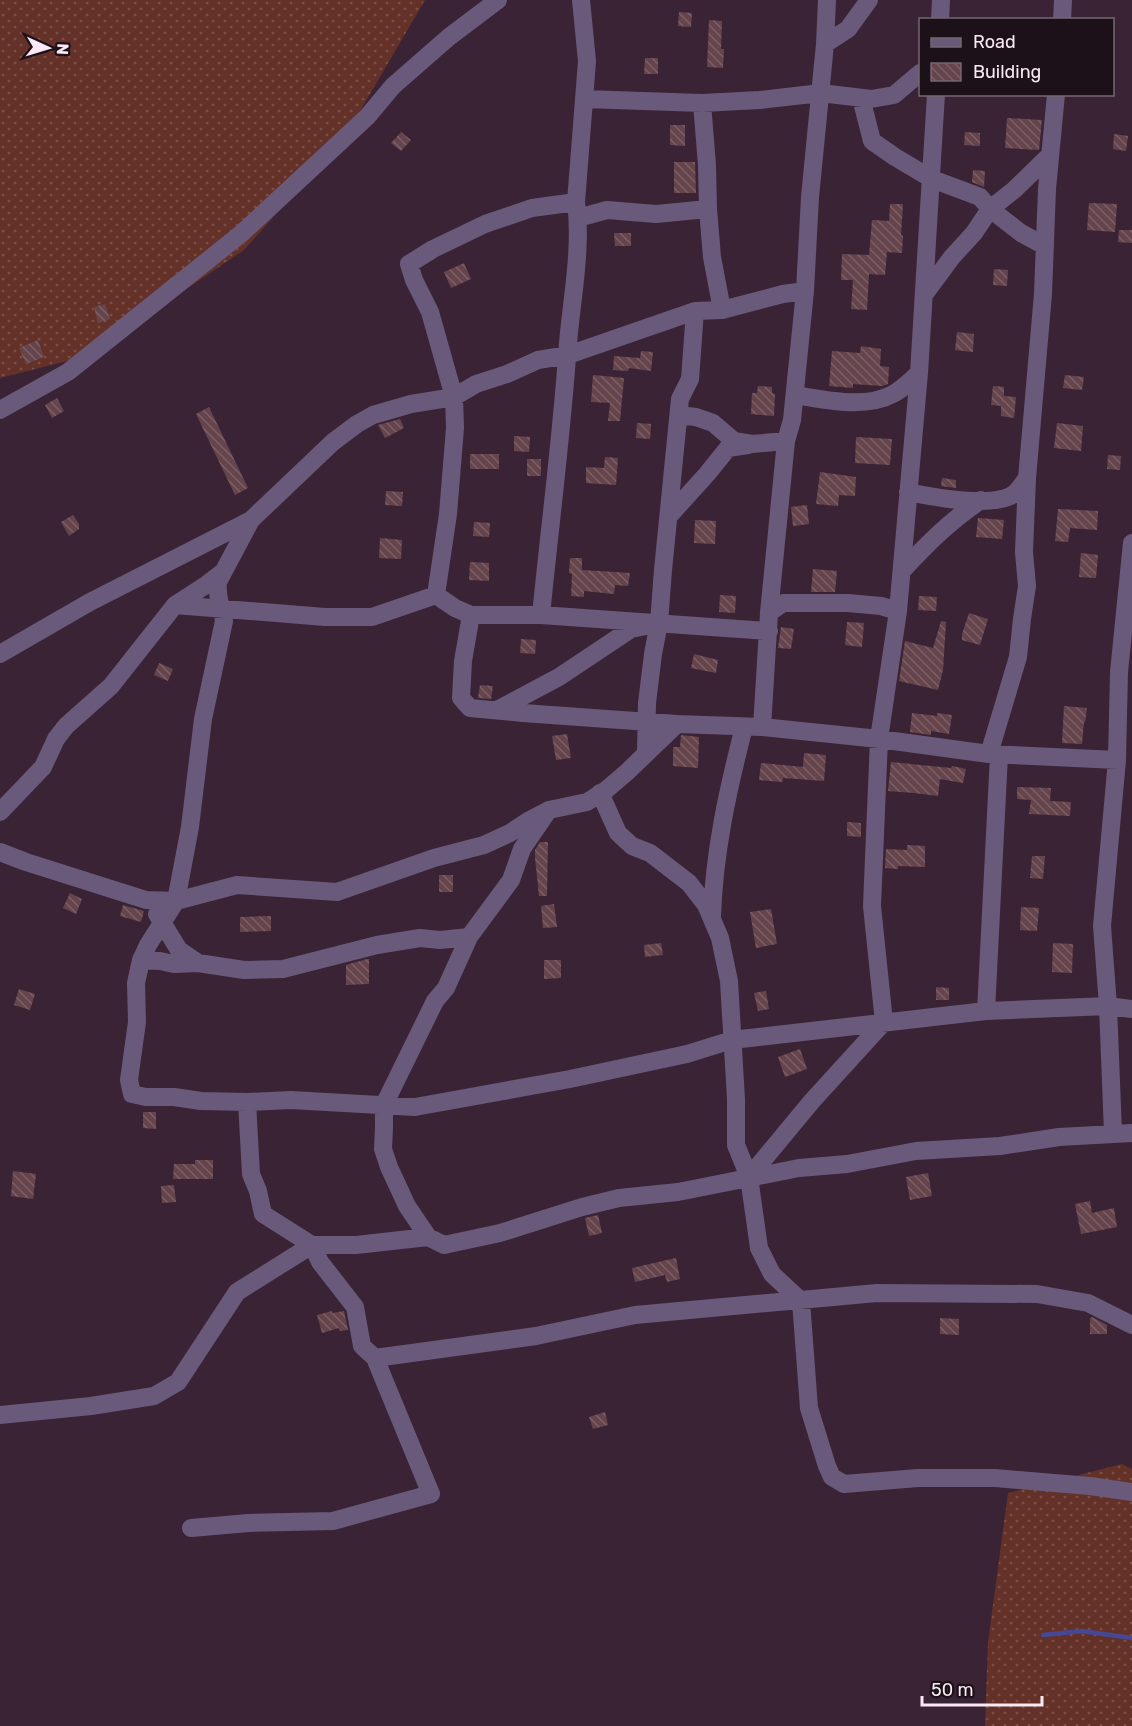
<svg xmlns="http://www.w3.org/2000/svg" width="1132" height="1726" font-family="Rubik,sans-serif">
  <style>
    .grass { fill: url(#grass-dots) }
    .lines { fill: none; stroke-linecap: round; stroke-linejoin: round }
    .stream { stroke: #444897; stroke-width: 4.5 }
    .building { fill: url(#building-back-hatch) }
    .minor { stroke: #69597b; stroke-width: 18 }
  </style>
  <defs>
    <pattern id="grass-dots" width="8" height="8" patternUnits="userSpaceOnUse" patternTransform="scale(1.5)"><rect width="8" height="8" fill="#643128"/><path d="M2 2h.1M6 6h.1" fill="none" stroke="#7b4f48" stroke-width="1.8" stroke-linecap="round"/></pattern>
    <pattern id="building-back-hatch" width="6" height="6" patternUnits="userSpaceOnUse" patternTransform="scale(1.5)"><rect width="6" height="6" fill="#66444c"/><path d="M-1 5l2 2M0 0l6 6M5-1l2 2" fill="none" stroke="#7d5f66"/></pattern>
  </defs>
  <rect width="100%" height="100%" fill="#3b2336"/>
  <path class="grass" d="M0,0h425l-79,135 -102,115 -157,106 -87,22z
    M1122,1464l10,5v257h-147l3,-84 20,-149z"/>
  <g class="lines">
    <path class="stream" d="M1043,1635l39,-4 50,7"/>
  </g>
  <path class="building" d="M679,12l13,1 -1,14 -13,-1z
    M709,20l13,1 -1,28h3l-1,19 -16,-1z
    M645,58h13v16h-14z
    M1007,118l35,2 -3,30 -34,-2z
    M670,125h15v21l-15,-1z
    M401,132l10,8 -10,11 -10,-8z
    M965,132l15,1v13l-16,-1z
    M1114,134l14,2 -2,15 -13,-2z
    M674,162h21l1,31h-22z
    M973,170l12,1 -1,16 -12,-5z
    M1089,203l28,1 -2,28 -28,-2z
    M890,204h13l-2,31 2,1 -1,17 -15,-1 -2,23 -16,-1 -2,36 -16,-1 2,-29h-12l1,-26 27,1 3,-35 17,1z
    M1119,230h13v13l-14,-1z
    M614,233h17v13h-16z
    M464,263l7,16 -20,9 -7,-16z
    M994,269l14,1 -1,16 -14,-1z
    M105,304l5,15 -12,4 -4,-16z
    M957,332l17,2 -1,18 -18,-2z
    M38,340l6,17 -18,7 -7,-16z
    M861,346l20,3 -1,17 9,1 -1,17 -6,2 -29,-2v4l-24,-2 3,-35 28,2z
    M641,351l12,1 -2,19 -22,-3 -1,3 -15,-1 1,-14 26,2z
    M593,375l31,3 -4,43h-12l2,-18 -19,-1z
    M1065,375l19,2 -2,13 -19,-2z
    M758,386l14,1v6l3,1 -1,22 -23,-2 1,-21h5z
    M993,386l11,1v9l12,1 -2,21 -13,-2v-10l-10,-1z
    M57,398l7,13 -12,7 -7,-13z
    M209,407l39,81 -13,7 -39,-81z
    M400,419l4,9 -19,10 -7,-13z
    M637,423l14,1 -1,15 -14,-1z
    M1057,423l26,3 -2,25 -27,-3z
    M514,436l16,1 -1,15 -15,-1z
    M856,437l36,2 -2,26 -35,-2z
    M470,454h29v15h-29z
    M1108,455l13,1 -1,14 -13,-1z
    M605,457l13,1 -2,27 -30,-2v-16l18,1z
    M527,459h14v17h-14z
    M820,472l36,5 -1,19 -16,-1 -1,11 -22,-2z
    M942,478l14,2v8l-15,-2z
    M386,491l17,1 -1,14 -17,-1z
    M807,505l2,19 -16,2 -2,-19z
    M1058,509l40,2 -1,19 -27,-2 -2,14 -13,-1z
    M73,515l6,9v5l-10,7 -8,-14z
    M978,518l26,2 -2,19 -26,-2z
    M695,520l21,1 -1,23 -21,-1z
    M474,522l16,1 -1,14 -16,-1z
    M380,538l22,2 -1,19 -22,-1z
    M1081,553l17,2 -2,23 -17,-1z
    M570,558h12v12l48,3 -2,13 -13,-1 -1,9 -30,-3v6l-13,-1 1,-22 -3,-1z
    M470,562l19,1v18l-20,-1z
    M813,569l24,2 -2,21h-24z
    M720,595l16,1 -1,17 -16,-1z
    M919,596l18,1 -1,14 -18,-1z
    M969,613l19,6 -8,26 -18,-5v-6z
    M941,621l5,1 -3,48 -5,20 -39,-9 6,-40 28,7z
    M847,622l17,1 -2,24 -17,-2z
    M781,627l13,2 -3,20 -13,-1z
    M521,639l15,1 -1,14 -15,-1z
    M694,654l24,6 -2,13 -25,-5z
    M159,663l14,6 -5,12 -14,-6z
    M480,685l13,1 -2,13 -13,-1z
    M1064,706l23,2 -2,14h-1l-2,22 -20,-1z
    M912,713l25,3v-3l15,2 -3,19 -18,-3v4l-21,-3z
    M567,734l4,24 -15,2 -4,-24z
    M681,735l18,2 -1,31 -25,-2v-19h7z
    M804,753l22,2 -2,26 -41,-3 -1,4 -23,-2 2,-17 42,4z
    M891,762l60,6 1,-2 14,3 -3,14 -23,-4 -2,17 -24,-3 -26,-2z
    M1017,787l34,1 -1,13 21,1 -1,14 -41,-2 2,-14 -14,-1z
    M847,822l14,1v14l-14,-1z
    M540,842h8l-1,54h-8l-4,-38v-8z
    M907,845l18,1v21l-27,-1v3l-13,-1 1,-19 21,1z
    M1032,856h13l-2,23 -13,-1z
    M439,875h14v17h-14z
    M70,893l12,6 -6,15 -13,-6z
    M554,904l3,23 -14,1 -2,-22z
    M123,905l21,6 -3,11 -21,-6z
    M1021,907l18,1 -2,23 -17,-1z
    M771,909l6,35 -21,4 -6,-36z
    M271,916v15l-31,1v-15z
    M661,943l2,12 -18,2 -1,-12z
    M1053,943l20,1 -1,29 -20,-1z
    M367,959h2v25l-23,1v-20z
    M544,960h17v18l-17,1z
    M936,987l13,1v12h-13z
    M19,989l16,5 -5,16 -16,-5z
    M766,991l3,18 -11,2 -4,-18z
    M800,1049l7,20 -22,8 -7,-20z
    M143,1112h13v17l-13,-1z
    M195,1160h18v19h-40l1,-15h21z
    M13,1171l23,3 -3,25 -22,-3z
    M928,1173l4,23 -22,4 -4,-23z
    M174,1185l2,17 -14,1 -1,-17z
    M1090,1201l2,12 22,-5 3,19 -36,7 -6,-30z
    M598,1215l4,18 -13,3 -4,-18z
    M676,1258l4,21 -13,3 -2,-7 -30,7 -3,-14z
    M332,1311v2l12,-2 4,19 -8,1 -1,-3 -17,5 -5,-18z
    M1092,1317l15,8v9h-17v-16z
    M940,1318l19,1v16l-19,-1z
    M605,1412l3,13 -15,4 -4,-12z"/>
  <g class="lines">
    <path class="minor" d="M940,20l1,-20
      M1062,20l1,-20
      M825,44l2,-44
      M861,98l11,43 23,16 37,22 48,18 10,12 31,24 24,13
      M584,99l118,4 58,-3 61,-7 50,6 23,-4 26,-22
      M702,103l5,62 1,44 4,48 10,53
      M578,218l29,-8 49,4 52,-5
      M805,291l-22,3 -61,16 -27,1 -127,44 -30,5 -31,14 -31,10 -22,13 -43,7 -38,11 -16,9 -24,18 -82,78 -33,62c-2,15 4,25 6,39l-21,98 -13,108 -14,74 -28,44 -7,15 -5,23 1,39 -8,58 3,14 14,3h28l27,4 46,1 44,-2 124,7 155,-28 117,-25 45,-14 254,-29 122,-5 24,3
      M924,295l28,-38 22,-24 16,-24 24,-19 36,-35
      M795,395c29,5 71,14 98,-1 10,-5 18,-14 26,-21
      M0,410l68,-38 174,-139 125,-116 26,-31 56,-49 49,-37
      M679,415l17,2 17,6 21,18 18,3 34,-3
      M908,492c24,5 87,17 107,1 5,-4 8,-10 12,-15
      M669,516l38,-42 21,-26 20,-3
      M902,571c26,-28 47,-49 79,-71
      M436,595l12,-81 7,-86 -1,-31 -24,-85 -16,-32 -5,-16 24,-15 52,-25 47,-16 44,-6
      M436,595l19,13 16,7h70l228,16
      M175,605l150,12h47l64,-22
      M769,613l14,-10h65l33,3 17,5
      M471,615l-8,46 -2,37 9,10 53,5 154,11 85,3 117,12 110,15 128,6
      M541,615c9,-91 21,-181 27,-272 4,-46 14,-95 8,-141l11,-141 -6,-61
      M0,654l90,-52 161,-82
      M497,710l62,-33 72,-48 15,-3
      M762,727l7,-114 17,-172 6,-21 13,-129 5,-94 15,-153 23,-15 21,-29
      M646,753l1,-50 6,-49 6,-31 4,-53 17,-171 10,-20 5,-68
      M989,754l29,-97 4,-38 5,-33 -3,-34 3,-74 16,-184 4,-105 9,-95
      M600,793l18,40 14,13 18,7 39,30 17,22 14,33 9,43 7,118v46l13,32 10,71 13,26 29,27 8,107 18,58 5,11 12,7 74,-6h77l95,8 42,6
      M0,812l43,-45 13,-28 10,-13 45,-40 64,-81 31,-20 17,-13
      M0,852l26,10 120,38 30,1 61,-16 100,7 97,-34 50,-13 26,-12 18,-12 21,-11 38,-8 19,-12 21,-18 50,-48
      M157,914l22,36 19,13
      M712,917c2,-65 16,-128 32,-190
      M141,960l19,1 14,3 24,-1 46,7 39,-1 94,-24 43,-7 20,2 29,-3
      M986,1011l13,-256
      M1113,1133l-5,-127 -6,-80 15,-166 2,-88 13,-129
      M749,1177l63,-76 72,-79 -12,-116 7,-167 19,-128 21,-238 17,-279
      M428,1237l-21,-31 -18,-39 -6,-18 1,-21v-23l51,-104 11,-13 23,-51 42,-57 11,-31 26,-38
      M375,1358l161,-22 99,-21 242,-22 160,1 51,9 44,22
      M0,1415l91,-9 63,-10 24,-14 59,-90 75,-47h44l72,-8 16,8 56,-12 82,-26 37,-9 59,-6 121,-24 48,-4 69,-13 84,-5 59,-9 73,-4
      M191,1528l57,-5 85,-2 98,-27 -56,-136 -13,-12 -7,-39 -35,-45 -8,-17 -49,-31 -5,-23 -7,-17 -4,-72"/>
  </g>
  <rect x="919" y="18" width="195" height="78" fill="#1c1119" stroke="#756771" stroke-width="1.5"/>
  <rect x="931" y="38" width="30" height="9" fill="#69597b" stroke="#756771" stroke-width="1.5"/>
  <text x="973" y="48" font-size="18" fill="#fae9f5">Road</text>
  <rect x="931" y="63" width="30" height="18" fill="url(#building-back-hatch)" stroke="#756771" stroke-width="1.5"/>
  <text x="973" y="78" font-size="18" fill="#fae9f5">Building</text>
  <g transform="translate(48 48) rotate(94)" stroke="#1c1119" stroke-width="4.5" paint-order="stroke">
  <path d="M0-4.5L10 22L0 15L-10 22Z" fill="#fae9f5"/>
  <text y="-9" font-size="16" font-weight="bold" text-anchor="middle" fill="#fae9f5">N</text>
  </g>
  <path d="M922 1696v9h120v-9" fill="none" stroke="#fae9f5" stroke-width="3"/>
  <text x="931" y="1696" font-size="18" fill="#fae9f5" stroke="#1c1119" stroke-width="4.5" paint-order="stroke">50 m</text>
</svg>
